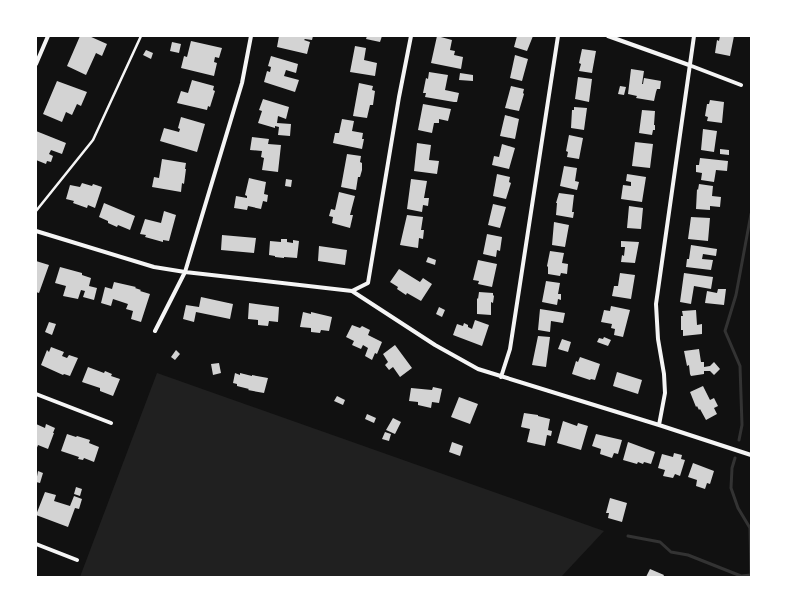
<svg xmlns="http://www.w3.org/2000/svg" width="787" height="613" font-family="'Nunito Sans',sans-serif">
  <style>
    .green { fill: #202020 }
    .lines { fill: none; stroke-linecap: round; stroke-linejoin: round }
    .stream { stroke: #333; stroke-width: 3 }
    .building { fill: #d3d3d3 }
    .service { stroke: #f5f5f5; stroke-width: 2.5 }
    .minor { stroke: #f5f5f5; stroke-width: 4 }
  </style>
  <rect width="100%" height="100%" fill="#111"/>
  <path class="green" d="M157,373l447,158 -43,46h-481z"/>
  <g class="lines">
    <path class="stream" d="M739,440l3,-15 -2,-59 -15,-35 11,-36 15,-81
      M735,458l-3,10 -1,20 7,20 12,20 1,47
      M628,536l32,6 11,10 17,3 53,21 10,-1"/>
  </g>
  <path class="building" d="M80,36h9l18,8 -5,12 -6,-3 -10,22 -19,-9z
    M279,36h34l-1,4 -7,-1 -1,1 6,2 -3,12 -30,-7z
    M367,36h15l-2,6 -14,-3z
    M437,36l15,4 -2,10 5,1 -1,4 9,2 -2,12 -30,-6z
    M517,36h16l-6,15 -13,-4z
    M720,36h14l-4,20 -15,-3 2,-13 2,1z
    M191,41l31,7 -3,10 -4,-1 -1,5 3,1 -3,13 -33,-8 3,-12 3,1z
    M172,42l9,2 -2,9 -9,-2z
    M355,46l11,2 -2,12 13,3 -2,13 -25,-4z
    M582,49l14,2 -4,22 -13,-2 2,-7 -2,-1z
    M146,50l7,3 -2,6 -8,-4z
    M515,55l13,4 -6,22 -12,-3z
    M271,56l27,8 -2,9 -10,-3 -2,6 15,4 -4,12 -31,-10 3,-11 3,1 1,-5 -3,-1z
    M631,69l13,2 -2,13h1l1,-6 17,3 -1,8h-3l-1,3 -2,9 -18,-3 1,-2 -9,-2z
    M429,72l19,3 -3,15 14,3 -2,9h-3l-29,-5 1,-4h-3l3,-15 2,1z
    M460,73l13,2v6l-14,-1z
    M578,77l14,2 -3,23 -14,-3z
    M192,80l22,6 -1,4 2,1 -5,16 -2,-1 -1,4 -30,-7 4,-12 7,2z
    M57,81l30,11 -6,14 -4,-2 -5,11 -6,-3 -4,10 -19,-8z
    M359,83l14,3 -1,4 3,1 -2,14h-3l-3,13 -14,-2z
    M511,86l13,3 -1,4 1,1 -5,17 -14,-3z
    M620,86l6,1 -2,8 -6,-1z
    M263,99l26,8 -3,12 -8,-3 -1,7 14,1 -1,12 -12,-1 1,-8 -4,-1v2l-17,-5 4,-12 -3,-1z
    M710,100l14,2 -2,21 -15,-2 1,-4 -3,-1 2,-12h2z
    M423,104l28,5 -3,12 -9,-2v4h-5l-2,10 -14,-3z
    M574,107l13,1 -3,22 -13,-2 1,-18h2z
    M642,110l13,1 -1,14h1v5h-2l-1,5 -13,-2z
    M505,115l14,4 -4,20 -15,-3z
    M181,117l24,7 -8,28 -37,-11 4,-13 15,4 1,-3 -2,-1z
    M342,119l12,2 -2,10 11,2 -1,6h2l-2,10 -29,-6 2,-10h4z
    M703,129l14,2 -3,21 -13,-2z
    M36,131l30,12 -4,11 -11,-4 -2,4 4,2 -2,6 -4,-1 -1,3 -10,-4z
    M569,135l14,3 -4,21 -12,-2 1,-5 -2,-1z
    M252,137l17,2 -1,5 13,1 -3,27 -16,-2 2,-12 -3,-1 1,-6 -12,-1z
    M635,142l18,2 -3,24 -18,-2z
    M417,143l14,2 -2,15 10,1 -2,13 -23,-3z
    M502,144l13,4 -6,21 -17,-4 2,-9 5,1z
    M720,149l9,1v5l-9,-1z
    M347,154l14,2 -1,6 2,1v7l-2,7h-2l-2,13 -15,-3z
    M700,158l28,3 -1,10 -11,-1 -2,12 -13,-2 1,-7 -6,-1v-7h3z
    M162,159l24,4 -1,6h1l-2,15 -2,-1 -1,9 -29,-5 2,-10 5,1z
    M564,166l13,2 -2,13 4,1 -2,8 -17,-4z
    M497,174l13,3 -1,5 2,1 -5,16 -13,-3z
    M627,174l19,3 -4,25 -21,-3 2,-14 8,1v-4l-5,-1z
    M249,178l17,4 -2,12 4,1 -1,7 -4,-1 -2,8 -13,-3 -1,4 -13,-2 2,-12 11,2v-2l-2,-1z
    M286,179l6,1 -1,7 -6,-1z
    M411,179l16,2 -3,17h5l-1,8 -5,-1 -1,7 -15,-3z
    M82,183l10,3 1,-2 9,3 -7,21 -7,-3 -1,3 -14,-5 1,-2 -8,-2 4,-14 10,2z
    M699,184l14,2 -1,10 9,1 -1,10 -10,-1v4l-14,-1 1,-20 1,1z
    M339,192l16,4 -5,19h3l-3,13 -18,-5 1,-6 -4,-1 2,-7 4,1z
    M559,193l15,2 -2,17h2l-1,6 -17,-3 1,-12h-1z
    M104,203l31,13 -5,14 -12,-5 -1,2 -9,-4v-2l-9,-4z
    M493,204l13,3 -6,21 -12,-3z
    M629,206l14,2 -2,21 -14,-1z
    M164,211l12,4 -7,26 -6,-1v2l-18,-5 1,-2 -6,-1 5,-15 16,4z
    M407,215l16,2 -2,13h3l-1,9 -4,-1 -1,10 -18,-3z
    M691,217l19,1 -2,23 -20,-2z
    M554,222l15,3 -4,22 -13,-2z
    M487,234l15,3 -2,14 -3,-1 -1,7 -13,-3z
    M222,235l34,3 -2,15 -33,-3z
    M281,239h6v3l6,1v-3l6,1 -2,17 -13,-1v1l-9,-1v-1l-6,-1 1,-14 11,1z
    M621,241l18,1 -4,21 -14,-1 1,-7 2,1 1,-9h-4z
    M691,245l26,4 -1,7 -13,-2 -1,5 11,1 -2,10 -25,-3 1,-8h2z
    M319,246l28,4 -2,15 -27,-4z
    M550,251l14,2 -2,10 6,1 -1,10 -6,-1 -1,3 -12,-2v-7l-1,-1z
    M428,257l8,3 -1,5 -9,-3z
    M478,260l19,4 -5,23 -14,-3 1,-3 -6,-1z
    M36,261l13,4 -10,28 -3,-1z
    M60,267l22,6v2l9,3 -2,8 8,2 -3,12 -11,-3 2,-6 -4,-1 -3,9 -15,-3 3,-10 -11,-3z
    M399,269l21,13 3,-4 9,6 -11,17 -14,-8 -1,2 -9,-6 1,-2 -8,-5z
    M620,273l15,2 -4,24 -19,-3 2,-10h4z
    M684,273l29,4 -2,12 -17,-3 -3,18 -11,-2z
    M546,281l14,2 -2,11h3v6l-3,-1 -1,6 -15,-3z
    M114,282l22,5 -1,1 6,2 -1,1 10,3 -9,28 -10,-3 2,-8 -7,-2 2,-5 -15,-5 -2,7 -10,-3 4,-16 7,2z
    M718,289h8l-2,16 -19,-2 2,-12 10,2z
    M479,292l14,1v2l1,1 -1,7 -2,-1v13l-14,-1v-16l1,1z
    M201,297l32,7 -3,15 -34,-7 -2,10 -11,-3 3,-14 13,2z
    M249,303l30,4 -1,15 -9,-1 -1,5 -10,-1v-5l-10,-1z
    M611,306l19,4 -7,27 -9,-2 1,-6 -4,-1 1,-4 -11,-2 3,-12 6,1z
    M439,307l6,3 -3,7 -6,-3z
    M540,309l25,4 -2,10 -12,-2 -1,11 -12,-2z
    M696,310l1,15 5,-1v10l-19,2v-6h-2v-14h2l-1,-5z
    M303,312l8,2v-2l21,5 -3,14 -8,-1 -1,3 -9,-1v-4l-11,-1z
    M475,320l14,5 -7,21 -29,-11 4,-11 6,2 1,-3 4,2v2l4,2z
    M49,322l7,2 -4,11 -7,-3z
    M352,325l8,3 2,-2 8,4 -2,5 14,7 -5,12 -2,-1 -3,7 -7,-4 3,-8 -5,-3 -2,4 -9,-4 2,-4 -8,-4z
    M538,336l12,1 -4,30 -14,-2z
    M604,337l7,3 -3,6 -11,-4 2,-4 4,1z
    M562,339l9,3 -3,10 -10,-3z
    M395,345l17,23 -12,9 -7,-10 -4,3 -4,-5 3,-3 -5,-8z
    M51,347l13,5 -2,4 5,2 2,-3 9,3 -8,18 -6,-2 -1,1 -22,-10 6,-15 2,2z
    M699,349l2,13h3v5l6,-1 4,-4 6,7 -6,6 -4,-4h-6v-2v5l-13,2 -1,-2 -1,-9 -2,1 -3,-15z
    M176,350l4,4 -5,6 -4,-3z
    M580,357l20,7 -5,16 -4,-1 -1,1 -18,-6 4,-13 2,1z
    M219,363l2,10 -8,2 -2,-11z
    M88,367l16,6 1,-2 7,3 -1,2 9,3 -7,17 -13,-5v-3l-18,-6z
    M617,372l25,8 -4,14 -25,-8z
    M235,373l5,2v-2l12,3v-1l16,3 -4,15 -16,-3 1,-1 -12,-3v-2l-4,-1z
    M703,386l7,14 4,-2 4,8 -4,2 3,6 -11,6 -6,-11 -1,1 -2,-4 -1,1 -6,-15z
    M433,387l9,2 -3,14 -7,-1 -1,6 -13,-3v-3l-9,-1 2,-13 21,2z
    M337,396l8,4 -2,5 -9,-4z
    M459,397l19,7 -8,20 -19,-7z
    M524,413l14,2v1l12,3 -2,11 4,1 -1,5 -4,-1 -2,11 -18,-4 3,-13 -9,-2z
    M367,414l9,4 -2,5 -9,-4z
    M393,418l8,4 -6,12 -9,-4z
    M563,421l14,5 1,-3 10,3 -7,24 -24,-7z
    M36,424l9,4 1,-4 9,4 -2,5h1l-6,16 -10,-4 -2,5z
    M385,432l6,2 -2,7 -7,-2z
    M67,434l9,3 1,-1 13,4 -1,3 10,4 -5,15 -10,-4 -1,2 -5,-1 1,-2 -18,-6z
    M596,434l26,6 -4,14 -4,-1 -2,5 -12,-4 1,-5 -9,-3z
    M452,442l11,4 -3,10 -11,-4z
    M628,442l27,10 -4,12 -7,-2 -1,2 -5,-2 -1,2 -14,-4z
    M674,453l8,2 -1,4 4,1 -5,16 -5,-2 -2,4 -10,-2 2,-6 -7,-2 4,-14 11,3z
    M693,463l21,8 -4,13 -3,-1 -2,6 -9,-3 1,-6 -9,-3z
    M38,471l5,2 -3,10 -4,-1z
    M76,487l6,2 -2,7 -6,-2z
    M45,492l11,3 -2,6 16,5 4,-10 8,3 -3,10 -4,-1 -7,19 -32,-12z
    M610,498l17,5 -5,19 -14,-4 1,-5h-3z
    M650,569l14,6 -1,2h-17z"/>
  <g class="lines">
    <path class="service" d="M36,211l57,-71 48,-104"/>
    <path class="minor" d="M608,36l81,29 52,20
      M36,64l12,-28
      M36,231l118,36 31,5 167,19 83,54 43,24 181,56 92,30
      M352,291l16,-8 31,-186 12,-61
      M155,331l30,-59 57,-189 9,-47
      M501,377l9,-28 48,-313
      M36,394l75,29
      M659,425l6,-32 -1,-19 -6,-35 -2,-35 38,-268
      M36,544l41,16"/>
  </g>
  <rect width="787" height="613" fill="none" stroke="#ffffff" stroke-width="74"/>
</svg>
